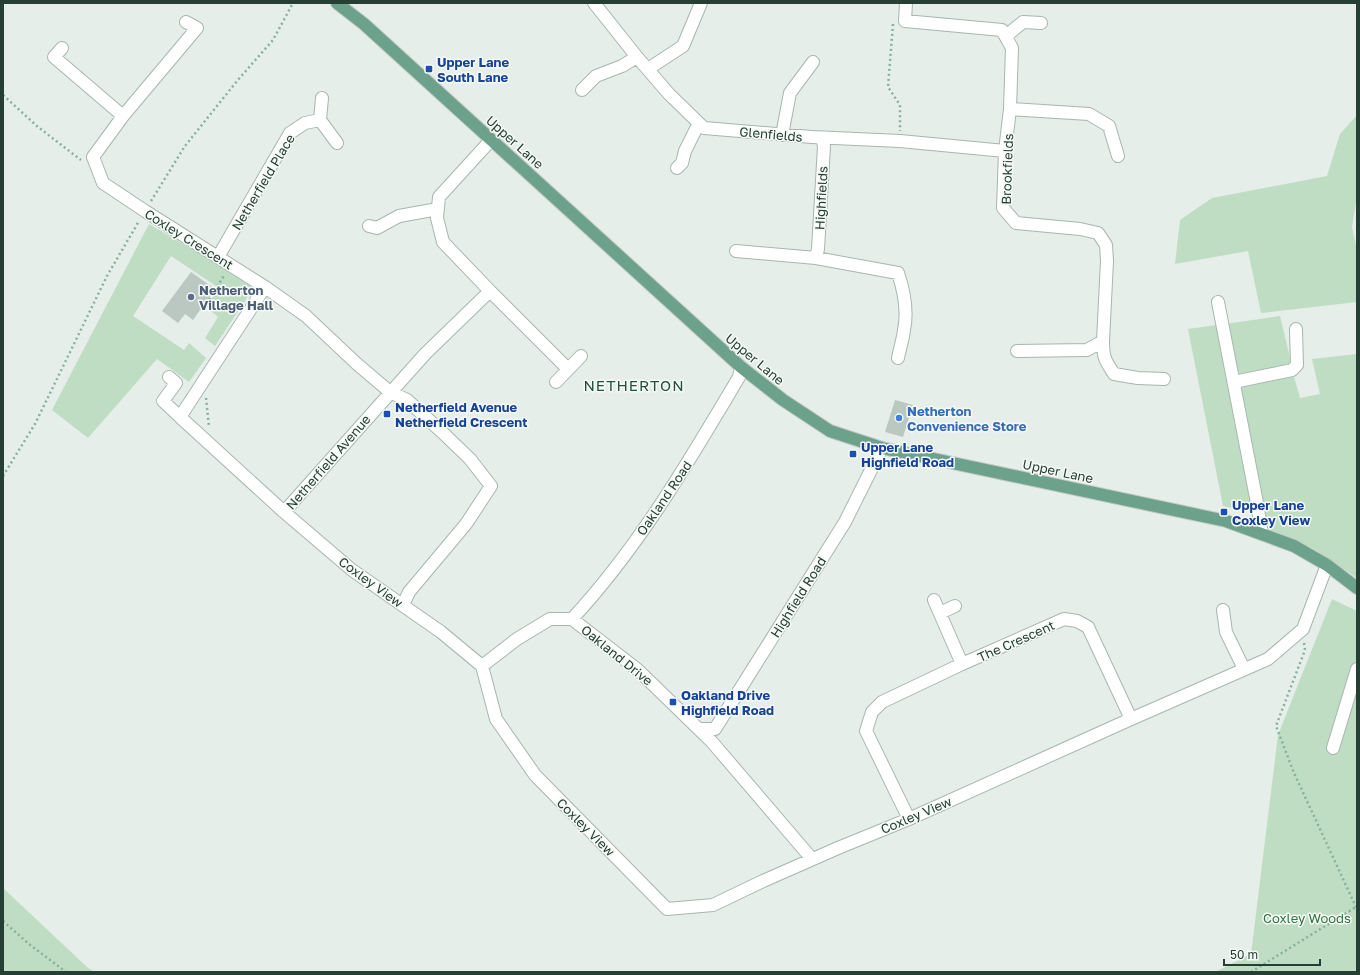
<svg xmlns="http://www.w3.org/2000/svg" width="1360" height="975" font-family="'Golos Text',sans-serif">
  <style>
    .green { fill: #bfddc3 }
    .building { fill: #bac8c1 }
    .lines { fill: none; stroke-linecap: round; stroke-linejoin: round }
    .minor-casing { stroke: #a8b6af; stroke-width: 14 }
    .major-casing { stroke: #c2c9c6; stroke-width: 14 }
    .path { stroke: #87b09d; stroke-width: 2.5; stroke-dasharray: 2 3; stroke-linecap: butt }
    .minor { stroke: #fff; stroke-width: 12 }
    .major { stroke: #6ca18b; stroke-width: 12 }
    .transit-dot { fill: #1a4fb4; stroke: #f6faf7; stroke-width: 1.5 }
    .service-dot { fill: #5c6f8a; stroke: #f6faf7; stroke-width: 1.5 }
    .shop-dot { fill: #3f7fe0; stroke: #f6faf7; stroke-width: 1.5 }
    .labels { text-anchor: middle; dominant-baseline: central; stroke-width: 3; stroke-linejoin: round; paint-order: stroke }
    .transit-label { font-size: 13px; font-weight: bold; fill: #164399; stroke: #f6faf7; text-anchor: start }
    .street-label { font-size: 13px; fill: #253f34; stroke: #f6faf7 }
    .service-label { font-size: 13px; font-weight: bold; fill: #4e5e75; stroke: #f6faf7; text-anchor: start }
    .shop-label { font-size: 13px; font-weight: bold; fill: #366cbe; stroke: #f6faf7; text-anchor: start }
    .park-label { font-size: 13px; fill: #307441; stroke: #f6faf7 }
    .quarter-label { font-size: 15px; letter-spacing: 1px; fill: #21503e; stroke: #f6faf7 }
  </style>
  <rect width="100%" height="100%" fill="#e5eee9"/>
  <path class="green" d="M1357,115v81l-5,31 5,23v52l-96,11 -13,-62 -73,13 5,-44 32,-22 115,-22 13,-42z
    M149,224l106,62 -40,60 -10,-8 13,-21 -12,-10 13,-19 -48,-32 -38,60 51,34 5,-7 17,15 -17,24 -32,-23 -69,79 -36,-28z
    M1280,316l12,50 -56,9 -11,-51z
    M1217,325l13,65 63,-17 7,25 20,-4 -8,-35 45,-5v224l-45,-30 -45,-18 -1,-15 -43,-9 -35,-177z
    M1332,599l25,12v361h-142l36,-18 27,-219z
    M3,888l84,79 7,5h-91z"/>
  <path class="building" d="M191,272l24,17 -22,31 -8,-6 -7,9 -16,-12z
    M895,400l18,5 -10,32 -18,-5z"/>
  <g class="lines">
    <g class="minor-casing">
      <path id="minor" d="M594,3l43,54 32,37 35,34 108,9 88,4 105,10
        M906,3l-1,18 97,9 10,18 -2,61 -5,42 -2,57 13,15 64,6 18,4 8,12 1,16 -4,80c0,17 2,19 11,33l24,4 26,1
        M186,22l11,6 -74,88 -30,41 10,26 42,28 120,76 41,29 51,48 33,28 17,8 35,32 28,27 21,27 -25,38 -57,68 -6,13
        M1006,36l17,-14 18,1
        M62,48l-8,9 69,59
        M648,69l35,-23 18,-43
        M582,90l14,-14 26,-10 15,-9
        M1010,109l79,5 20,12 9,30
        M320,120l17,23
        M782,135l8,-42 23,-31
        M677,168l5,-5 3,-12 14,-28
        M369,226l8,2 22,-12 39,-7
        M736,251l80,7 2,-9 6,-103 -2,-8
        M218,257l72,-124 15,-10 15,-3 2,-22
        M816,258l82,15c6,18 10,38 6,57 -1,9 -4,18 -6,28
        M265,287l-85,130 104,95 68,58 89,62 41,34 14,53 39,56 132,134 46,-4 50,-24 75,-33 71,-29 222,-100 137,-60 35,-30 24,-64
        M490,291l78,78
        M1218,302l39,201 5,31
        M1017,351l70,-1 16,-9
        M169,377l7,6 -13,18 17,16
        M556,382l25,-26
        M1234,382l58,-12 5,-5 -1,-36
        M284,512l141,-158 65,-63 -47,-49 -6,-24 2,-21 52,-57
        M934,600l28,64
        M1223,610l3,22 18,37
        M940,613l15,-7
        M572,619c67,-72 117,-158 167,-242l2,-10
        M482,666l35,-27 33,-20h22l66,51 74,72 100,117
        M699,729h16l130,-207 37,-74
        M1333,748l24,-79
        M909,819l-43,-88 6,-19 10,-10 80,-38 102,-45 13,2 11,6 43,92"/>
    </g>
    <g class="major-casing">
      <path id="major" d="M337,3l27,21 377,343 42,33 47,31 52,17 344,73 68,25 33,19 30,23"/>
    </g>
    <path class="path" d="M893,24l-5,63 12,18v26
      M3,95l35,32 43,33
      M151,201l34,-55 52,-65 36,-41 20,-37
      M204,308l21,-34
      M206,398l3,29
      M3,476l32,-52 72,-148 32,-55
      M1304,643l1,7 -29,76 18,47 62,134
      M3,921l26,23 37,28
      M1251,972l105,-65"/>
    <use href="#minor" class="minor"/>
    <use href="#major" class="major"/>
  </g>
  <g class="transit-dot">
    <rect x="425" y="65" width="8" height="8" rx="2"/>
    <rect x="383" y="410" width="8" height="8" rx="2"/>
    <rect x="849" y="450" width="8" height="8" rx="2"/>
    <rect x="1220" y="508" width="8" height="8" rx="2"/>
    <rect x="669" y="698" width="8" height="8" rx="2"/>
  </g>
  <circle class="service-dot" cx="191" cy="297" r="4"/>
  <circle class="shop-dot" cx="899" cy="418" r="4"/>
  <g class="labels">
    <g class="transit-label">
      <text x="437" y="62">Upper Lane<tspan x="437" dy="15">South Lane</tspan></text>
      <text x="395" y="407">Netherfield Avenue<tspan x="395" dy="15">Netherfield Crescent</tspan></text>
      <text x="861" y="447">Upper Lane<tspan x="861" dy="15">Highfield Road</tspan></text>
      <text x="1232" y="505">Upper Lane<tspan x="1232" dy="15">Coxley View</tspan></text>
      <text x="681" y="695">Oakland Drive<tspan x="681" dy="15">Highfield Road</tspan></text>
    </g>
    <g class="street-label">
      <text transform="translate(771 134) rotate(5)">Glenfields</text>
      <text transform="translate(515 142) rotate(42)">Upper Lane</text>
      <text transform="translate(1007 169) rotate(-88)">Brookfields</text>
      <text transform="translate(263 182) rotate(-59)">Netherfield Place</text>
      <text transform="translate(821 198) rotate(-87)">Highfields</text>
      <text transform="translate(189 239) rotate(32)">Coxley Crescent</text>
      <text transform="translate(755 359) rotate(40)">Upper Lane</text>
      <text transform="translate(328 462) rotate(-49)">Netherfield Avenue</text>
      <text transform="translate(1058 471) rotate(12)">Upper Lane</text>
      <text transform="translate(664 498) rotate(-56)">Oakland Road</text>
      <text transform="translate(371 582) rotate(36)">Coxley View</text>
      <text transform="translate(798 597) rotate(-58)">Highfield Road</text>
      <text transform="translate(1016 641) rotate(-24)">The Crescent</text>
      <text transform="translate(617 655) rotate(39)">Oakland Drive</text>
      <text transform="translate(916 815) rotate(-23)">Coxley View</text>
      <text transform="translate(586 827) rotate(45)">Coxley View</text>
    </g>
    <g class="service-label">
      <text x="199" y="290">Netherton<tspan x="199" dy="15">Village Hall</tspan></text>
    </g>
    <g class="shop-label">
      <text x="907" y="411">Netherton<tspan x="907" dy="15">Convenience Store</tspan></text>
    </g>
    <g class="park-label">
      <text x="1307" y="918">Coxley Woods</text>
    </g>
    <g class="quarter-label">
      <text x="634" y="385">NETHERTON</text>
    </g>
  </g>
  <rect width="1360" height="975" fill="none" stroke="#253f34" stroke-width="8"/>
  <path d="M1224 959v6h96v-6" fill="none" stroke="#253f34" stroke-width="2"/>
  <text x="1230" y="959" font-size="12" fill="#253f34" stroke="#f6faf7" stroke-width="3" paint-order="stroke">50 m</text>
</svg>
